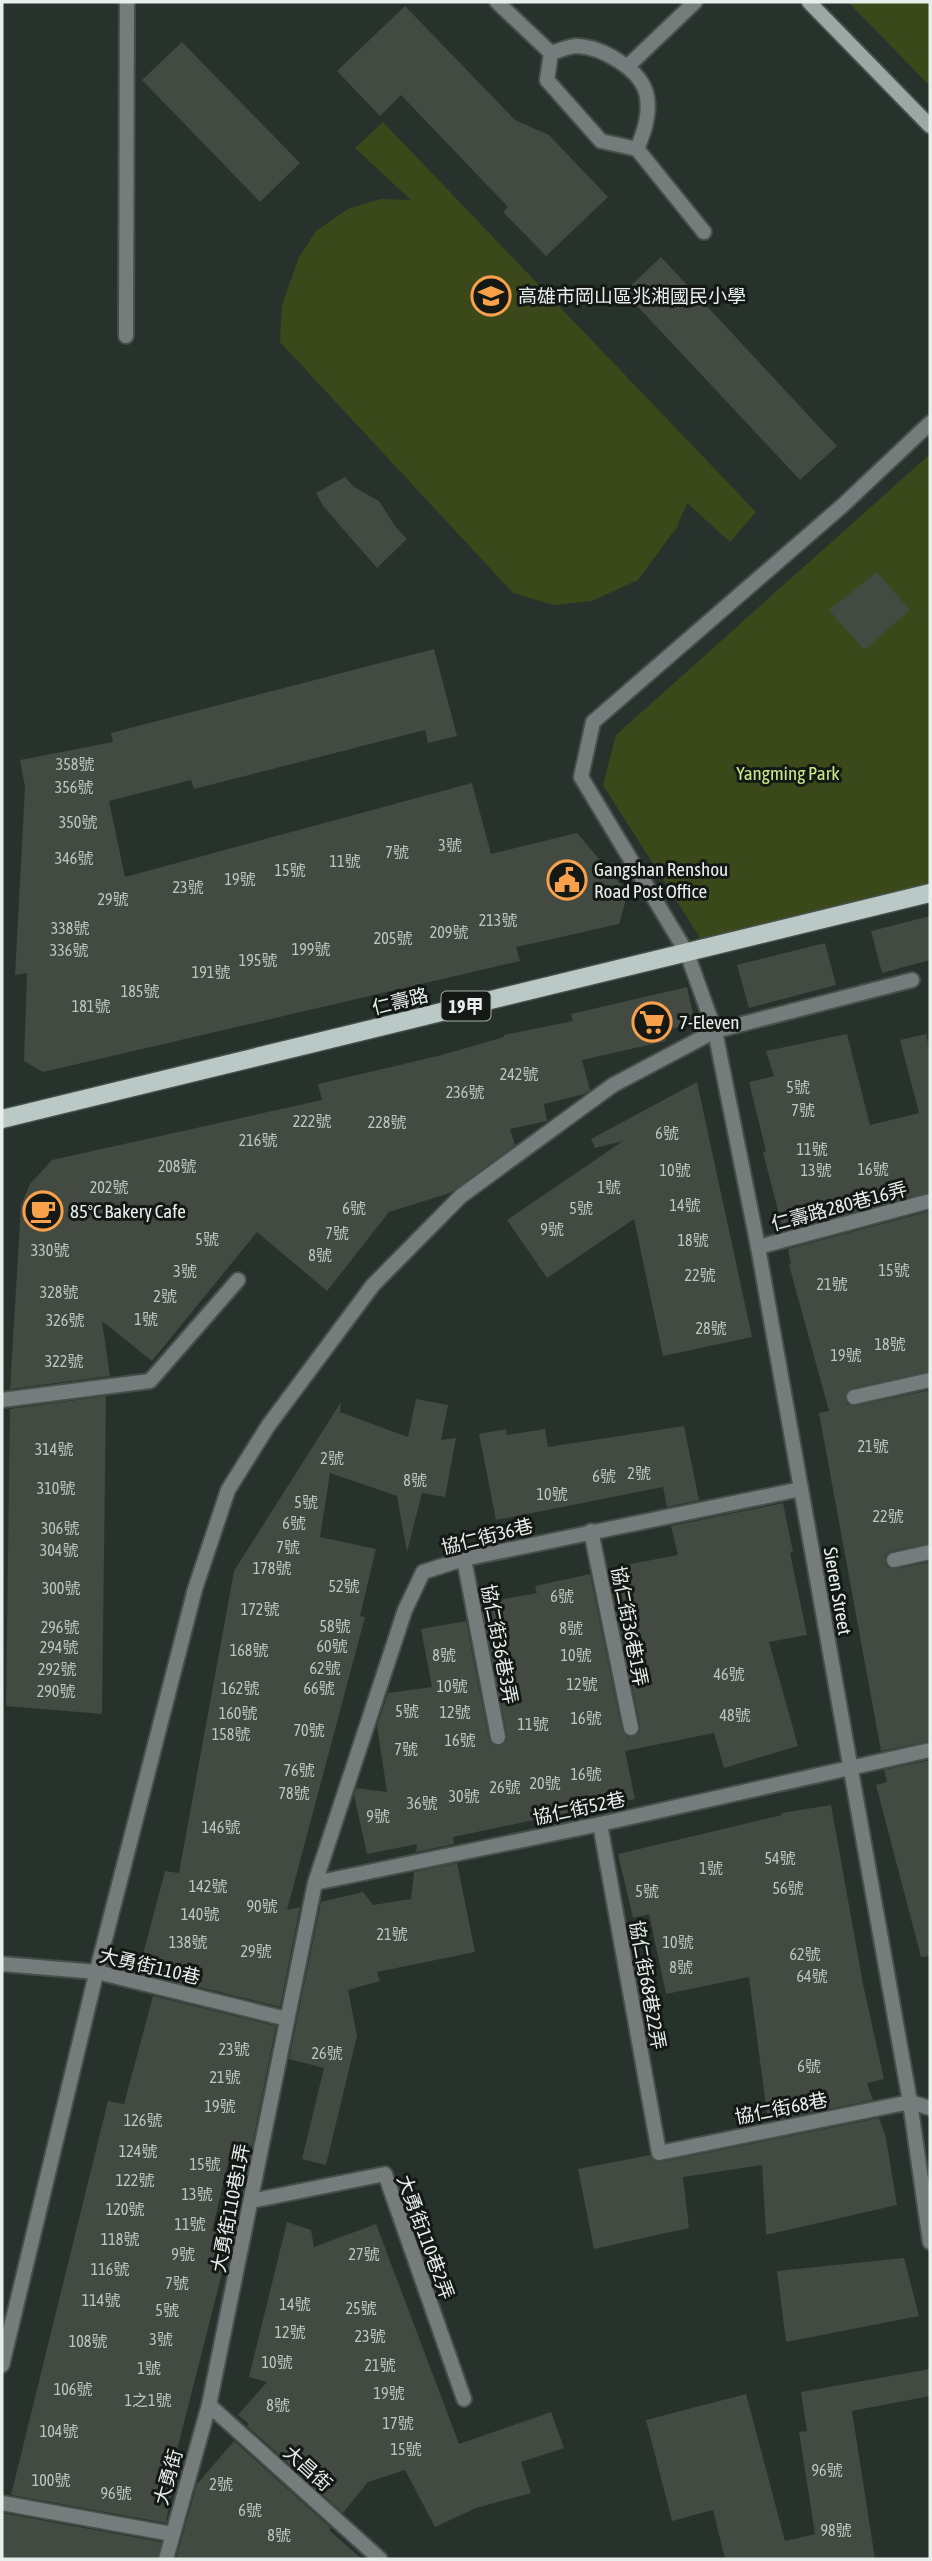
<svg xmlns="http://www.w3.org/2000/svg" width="932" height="2561" font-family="'Asap Condensed','Noto Sans TC',sans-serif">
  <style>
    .green { fill: #3b481a }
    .building { fill: #424a41 }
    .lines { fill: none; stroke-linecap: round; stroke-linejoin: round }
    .service-casing { stroke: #46504b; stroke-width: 18 }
    .minor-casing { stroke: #46504b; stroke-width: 18 }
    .secondary-casing { stroke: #46504b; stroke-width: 18 }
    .primary-casing { stroke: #46504b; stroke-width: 21 }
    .service { stroke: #757c7b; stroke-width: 14 }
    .minor { stroke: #757c7b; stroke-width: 14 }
    .secondary { stroke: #9da8a5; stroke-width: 14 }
    .primary { stroke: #bbc9c6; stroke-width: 18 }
    .labels { text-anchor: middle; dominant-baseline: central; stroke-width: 6; stroke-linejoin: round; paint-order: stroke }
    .number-label { font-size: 16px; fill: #bec5c0 }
    .shield { fill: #141916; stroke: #a8aeab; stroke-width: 2 }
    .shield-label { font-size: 18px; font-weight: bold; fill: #e7eeeb }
    .poi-label { font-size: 19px; fill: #e7eeeb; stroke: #141916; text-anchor: start }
    .park-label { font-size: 19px; fill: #cae889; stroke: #141916 }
    .street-label { font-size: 19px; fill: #e7eeeb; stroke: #141916 }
  </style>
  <rect width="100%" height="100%" fill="#27322d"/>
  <path class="green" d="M848,2h82v84z
    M383,122l373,390 -26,30 -43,-39 -10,24 -39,53 -46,21 -39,4 -40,-12 -233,-251 2,-37 17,-48 17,-26 32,-22 32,-10 31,1 -56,-52z
    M930,454v429l-228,58 -99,-156 13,-50z"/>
  <path class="building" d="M405,6l110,114 34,15 59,62 -62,59 -43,-44 5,-5 -107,-112 -21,21 -43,-45z
    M182,42l118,121 -40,39 -118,-122z
    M661,257l176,189 -37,34 -176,-188z
    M345,477l9,10 25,14 16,25 12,13 -30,29 -54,-62 -7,-13z
    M877,572l33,38 -46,40 -35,-40z
    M434,649l23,87 -29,7 -3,-13 -231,59 -3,-9 -82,21 16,76 347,-94 19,71 86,-21 51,60 -9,31 -103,23 4,14 -477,111 -19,-11 3,-88 -12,2 10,-188 -5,-27 93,-18 -2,-9z
    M930,916v44l-48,13 -11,-42z
    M825,943l11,42 -87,23 -12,-43z
    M687,987l8,36 -31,8 2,10 -84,19 8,30 -6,4 -40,10 3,17 -37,8 5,16 -65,48 -61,19 -62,79 -70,-59 -105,129 -50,-40 8,55 -100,13 11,-184 9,-21 22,-24 270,-60 -4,-16 120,-28 66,-19v-2l69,-14 -2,-7z
    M847,1034l23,91 49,-12 -19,-73 26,-6 4,18v140l-147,38 -20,-78 3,-1 -17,-69 25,-6 -8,-25z
    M697,1082l55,255 -89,19 -29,-137 -87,59 -40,-58 116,-79 -28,7 -4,-9z
    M930,1211v160l-78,17 -7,7 2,9 8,2 75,-16v153l-39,8 -6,5v5l2,6 8,2 35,-7v179l-49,10 -62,-338 10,-2 -40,-146 2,-1 -3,-15z
    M106,1396l-4,318 -96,-8 4,-297z
    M416,1399l32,6 -7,35 15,-2 -11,59 -23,-4 -15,59 -10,-56 -67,-23 -10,64 56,12 -16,67 5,1 -78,293 13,-3 -20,100 -121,-30v-2l-3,-1 2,-9 -17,-3 24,-91 14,2 55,-302 107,-169 -1,10 68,25z
    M684,1426l15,74 -32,7 -4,-20 -167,33 -17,-86 27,-5 1,6 38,-6 3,18z
    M783,1503l10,49 -3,1 17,82 -38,7 29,104 -74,22 -10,-35 -89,18 10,48 -182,38 1,7 -38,8 1,-8 -50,10 -13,-59 2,-7 31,4 -10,-66 11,-33 44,-6 -11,-58 45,-8 23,118 5,7h6l7,-5v-6l-25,-132 55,-10 -2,-7 55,-12 32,156 5,7h7l6,-5v-6l-31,-156 11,-2v-2l58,-11 -7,-29z
    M930,1760v196l-9,1 -45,-172 11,-3 -3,-12z
    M831,1805l32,179 21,95 -17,4 6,17 -105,21 -19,-144 -83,17 -17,-80 -16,4 -15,-64 164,-39 -1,-2z
    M457,1863l18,89 -98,20 3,9 -32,9 9,46 -31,129 -24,-6 22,-91 -35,-9 32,-157 42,-10 10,13 38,-6 3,-27z
    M153,1996l123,30 -24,120 -19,-4 -21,89 20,3 -67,263 7,-8 -6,34 -155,-28 97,-394 16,3z
    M879,2118l7,20 11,67 -131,30 -4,-70 -79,12 6,51 -95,21 -16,-80 72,-14 5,7h6z
    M287,2222l24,8 3,17 62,-23 83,220 92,-32 13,36 -43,14 10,31 -55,15 -41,19 -30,-57 -37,12 -25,31 -96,-87 2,-2 -11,-9 29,-33 -18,-5z
    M904,2258l15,58 -133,26 -9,-71z
    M930,2369v27l-78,15 23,148h-150l-12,-49 -41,11 -26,-101 100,-26 39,147 30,-7 -16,-102 8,-1 -6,-39z
    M234,2441l97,87 -2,2 33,29h-186l21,-75z
    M2,2513l159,29 -4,17h-155z"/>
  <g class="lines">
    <g class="service-casing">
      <path id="service" d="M497,2l54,51 -4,27 54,61 36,8 67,83
        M551,53c8,-2 17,-7 26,-7 25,1 66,24 70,51 3,18 -3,35 -10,52
        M628,66l67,-64
        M126,336l1,-334
        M687,953l-106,-176 12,-55 249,-216 88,-83
        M715,1031l197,-51
        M758,1247l172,-46
        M854,1397l76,-17
        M2,1400l148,-19 88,-101
        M591,1531l40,197
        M464,1559l34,178
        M894,1560l36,-8
        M600,1824l59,329 251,-51 20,6
        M315,1883l285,-59 330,-74
        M2,1964l95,8 190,47
        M251,2201l134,-27 79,225
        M2,2503l170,31
        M166,2559l43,-154 106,-522 90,-273 18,-38 41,-13 337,-70"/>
    </g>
    <g class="minor-casing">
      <path id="minor" d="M687,953l28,78 43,216 152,855 20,140
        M2,2365l94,-391 99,-385 33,-99 40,-64 105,-141 88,-89 152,-111 102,-54
        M209,2405l171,154"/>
    </g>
    <g class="secondary-casing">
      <path id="secondary" d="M809,2l121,124"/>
    </g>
    <g class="primary-casing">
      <path id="primary" d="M2,1119l928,-226"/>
    </g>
    <use href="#service" class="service"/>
    <use href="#minor" class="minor"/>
    <use href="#secondary" class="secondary"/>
    <use href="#primary" class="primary"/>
  </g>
  <defs>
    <g id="school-ring" transform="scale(2.0125)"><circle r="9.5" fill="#141916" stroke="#f8a14a" stroke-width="1.5"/><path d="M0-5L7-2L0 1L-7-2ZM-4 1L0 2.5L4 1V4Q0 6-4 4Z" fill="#f8a14a"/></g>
    <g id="civic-ring" transform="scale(2.0125)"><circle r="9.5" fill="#141916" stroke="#f8a14a" stroke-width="1.5"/><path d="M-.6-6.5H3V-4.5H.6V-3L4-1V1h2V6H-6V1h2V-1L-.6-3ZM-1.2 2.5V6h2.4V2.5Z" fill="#f8a14a"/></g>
    <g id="supermarket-ring" transform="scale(2.0125)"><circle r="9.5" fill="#141916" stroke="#f8a14a" stroke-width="1.5"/><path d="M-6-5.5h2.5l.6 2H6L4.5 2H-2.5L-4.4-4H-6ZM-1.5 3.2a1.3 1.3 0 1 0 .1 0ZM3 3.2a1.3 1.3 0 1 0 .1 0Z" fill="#f8a14a"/></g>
    <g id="cafe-ring" transform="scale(2.0125)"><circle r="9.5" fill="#141916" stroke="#f8a14a" stroke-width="1.5"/><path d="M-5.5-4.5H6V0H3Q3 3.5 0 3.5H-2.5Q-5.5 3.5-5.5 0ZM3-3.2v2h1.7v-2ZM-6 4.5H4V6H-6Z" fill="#f8a14a"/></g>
  </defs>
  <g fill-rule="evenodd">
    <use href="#school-ring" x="491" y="296"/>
    <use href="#civic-ring" x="567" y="880"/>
    <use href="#supermarket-ring" x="652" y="1022"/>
    <use href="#cafe-ring" x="43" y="1211"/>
  </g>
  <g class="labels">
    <g class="number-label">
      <text x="75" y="764">358號</text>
      <text x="74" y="787">356號</text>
      <text x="78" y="822">350號</text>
      <text x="450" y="845">3號</text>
      <text x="397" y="852">7號</text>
      <text x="74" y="858">346號</text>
      <text x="345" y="861">11號</text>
      <text x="290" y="870">15號</text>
      <text x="240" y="879">19號</text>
      <text x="188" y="887">23號</text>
      <text x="113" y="899">29號</text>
      <text x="498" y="920">213號</text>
      <text x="70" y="928">338號</text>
      <text x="449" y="932">209號</text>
      <text x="393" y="938">205號</text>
      <text x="311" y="949">199號</text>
      <text x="69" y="950">336號</text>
      <text x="258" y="960">195號</text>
      <text x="211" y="972">191號</text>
      <text x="140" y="991">185號</text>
      <text x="91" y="1006">181號</text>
      <text x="519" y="1074">242號</text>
      <text x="798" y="1087">5號</text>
      <text x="465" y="1092">236號</text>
      <text x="803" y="1110">7號</text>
      <text x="312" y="1121">222號</text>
      <text x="387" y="1122">228號</text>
      <text x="667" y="1133">6號</text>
      <text x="258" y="1140">216號</text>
      <text x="812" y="1149">11號</text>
      <text x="177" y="1166">208號</text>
      <text x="873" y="1169">16號</text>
      <text x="675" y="1170">10號</text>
      <text x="816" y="1170">13號</text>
      <text x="109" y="1187">202號</text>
      <text x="609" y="1187">1號</text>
      <text x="685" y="1205">14號</text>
      <text x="354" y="1208">6號</text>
      <text x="581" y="1208">5號</text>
      <text x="552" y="1229">9號</text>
      <text x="337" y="1233">7號</text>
      <text x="207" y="1239">5號</text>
      <text x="693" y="1240">18號</text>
      <text x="50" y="1250">330號</text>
      <text x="320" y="1255">8號</text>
      <text x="894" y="1270">15號</text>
      <text x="185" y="1271">3號</text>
      <text x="700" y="1275">22號</text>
      <text x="832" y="1284">21號</text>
      <text x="59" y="1292">328號</text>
      <text x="165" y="1296">2號</text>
      <text x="146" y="1319">1號</text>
      <text x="65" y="1320">326號</text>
      <text x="711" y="1328">28號</text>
      <text x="890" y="1344">18號</text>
      <text x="846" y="1355">19號</text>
      <text x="64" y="1361">322號</text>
      <text x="873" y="1446">21號</text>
      <text x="54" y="1449">314號</text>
      <text x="332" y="1458">2號</text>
      <text x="639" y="1473">2號</text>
      <text x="604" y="1476">6號</text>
      <text x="415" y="1480">8號</text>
      <text x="56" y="1488">310號</text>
      <text x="552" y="1494">10號</text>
      <text x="306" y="1502">5號</text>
      <text x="888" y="1516">22號</text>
      <text x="294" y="1523">6號</text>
      <text x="60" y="1528">306號</text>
      <text x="288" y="1547">7號</text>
      <text x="59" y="1550">304號</text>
      <text x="272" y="1568">178號</text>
      <text x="344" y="1586">52號</text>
      <text x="61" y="1588">300號</text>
      <text x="562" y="1596">6號</text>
      <text x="260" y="1609">172號</text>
      <text x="335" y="1626">58號</text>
      <text x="60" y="1627">296號</text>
      <text x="571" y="1628">8號</text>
      <text x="332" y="1646">60號</text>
      <text x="59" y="1647">294號</text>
      <text x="249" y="1650">168號</text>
      <text x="444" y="1655">8號</text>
      <text x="576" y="1655">10號</text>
      <text x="325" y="1668">62號</text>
      <text x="57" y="1669">292號</text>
      <text x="729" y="1674">46號</text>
      <text x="582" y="1684">12號</text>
      <text x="452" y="1686">10號</text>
      <text x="240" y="1688">162號</text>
      <text x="319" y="1688">66號</text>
      <text x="56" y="1691">290號</text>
      <text x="407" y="1711">5號</text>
      <text x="455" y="1712">12號</text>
      <text x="238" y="1713">160號</text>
      <text x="735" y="1715">48號</text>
      <text x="586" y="1718">16號</text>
      <text x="533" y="1724">11號</text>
      <text x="309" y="1730">70號</text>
      <text x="231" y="1734">158號</text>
      <text x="460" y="1740">16號</text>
      <text x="406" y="1749">7號</text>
      <text x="299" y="1770">76號</text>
      <text x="586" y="1774">16號</text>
      <text x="545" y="1783">20號</text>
      <text x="505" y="1787">26號</text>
      <text x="294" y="1793">78號</text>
      <text x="464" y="1796">30號</text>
      <text x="422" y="1803">36號</text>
      <text x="378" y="1816">9號</text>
      <text x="221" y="1827">146號</text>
      <text x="780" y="1858">54號</text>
      <text x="711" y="1868">1號</text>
      <text x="208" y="1886">142號</text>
      <text x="788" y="1888">56號</text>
      <text x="647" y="1891">5號</text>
      <text x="262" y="1906">90號</text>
      <text x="200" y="1914">140號</text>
      <text x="392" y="1934">21號</text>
      <text x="188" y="1942">138號</text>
      <text x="678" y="1942">10號</text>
      <text x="256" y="1951">29號</text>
      <text x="805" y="1954">62號</text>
      <text x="681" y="1967">8號</text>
      <text x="812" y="1976">64號</text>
      <text x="234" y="2049">23號</text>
      <text x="327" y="2053">26號</text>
      <text x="809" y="2066">6號</text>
      <text x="225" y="2077">21號</text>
      <text x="220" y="2106">19號</text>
      <text x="143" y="2120">126號</text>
      <text x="138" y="2151">124號</text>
      <text x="205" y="2164">15號</text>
      <text x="135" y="2180">122號</text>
      <text x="197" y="2194">13號</text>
      <text x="125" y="2209">120號</text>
      <text x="190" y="2224">11號</text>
      <text x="120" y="2239">118號</text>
      <text x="183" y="2254">9號</text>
      <text x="364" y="2254">27號</text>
      <text x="110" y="2269">116號</text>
      <text x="177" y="2283">7號</text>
      <text x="101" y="2300">114號</text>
      <text x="295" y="2304">14號</text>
      <text x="361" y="2308">25號</text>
      <text x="167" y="2310">5號</text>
      <text x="290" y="2332">12號</text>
      <text x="370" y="2336">23號</text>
      <text x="161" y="2339">3號</text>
      <text x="88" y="2341">108號</text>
      <text x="277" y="2362">10號</text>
      <text x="380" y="2365">21號</text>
      <text x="149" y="2368">1號</text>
      <text x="73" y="2389">106號</text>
      <text x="389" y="2393">19號</text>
      <text x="148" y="2400">1之1號</text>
      <text x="278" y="2405">8號</text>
      <text x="398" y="2423">17號</text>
      <text x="59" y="2431">104號</text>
      <text x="406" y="2449">15號</text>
      <text x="827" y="2470">96號</text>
      <text x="51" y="2480">100號</text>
      <text x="221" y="2484">2號</text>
      <text x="116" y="2493">96號</text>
      <text x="250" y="2510">6號</text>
      <text x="836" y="2530">98號</text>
      <text x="279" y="2535">8號</text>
    </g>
    <rect class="shield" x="441.5" y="991.5" width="49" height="29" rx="5"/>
    <g class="shield-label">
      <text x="466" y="1006">19甲</text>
    </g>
    <g class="poi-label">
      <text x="518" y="296">高雄市岡山區兆湘國民小學</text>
      <text x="594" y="869">Gangshan Renshou<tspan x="594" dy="22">Road Post Office</tspan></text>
      <text x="679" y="1022">7-Eleven</text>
      <text x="70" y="1211">85°C Bakery Cafe</text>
    </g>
    <g class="park-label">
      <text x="788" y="773">Yangming Park</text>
    </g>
    <g class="street-label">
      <text transform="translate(400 1001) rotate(-14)">仁壽路</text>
      <text transform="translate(839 1206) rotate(-15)">仁壽路280巷16弄</text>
      <text transform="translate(487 1536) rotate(-14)">協仁街36巷</text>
      <text transform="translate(838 1591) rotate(80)">Sieren Street</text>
      <text transform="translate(630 1626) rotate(79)">協仁街36巷1弄</text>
      <text transform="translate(500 1644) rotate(79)">協仁街36巷3弄</text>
      <text transform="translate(579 1808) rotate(-12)">協仁街52巷</text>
      <text transform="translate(150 1966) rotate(13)">大勇街110巷</text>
      <text transform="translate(648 1985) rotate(80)">協仁街68巷22弄</text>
      <text transform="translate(781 2108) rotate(-11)">協仁街68巷</text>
      <text transform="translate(230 2208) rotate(-79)">大勇街110巷1弄</text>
      <text transform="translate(426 2237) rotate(70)">大勇街110巷2弄</text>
      <text transform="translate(308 2468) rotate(42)">大昌街</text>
      <text transform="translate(168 2477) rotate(-74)">大勇街</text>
    </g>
  </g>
  <rect width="932" height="2561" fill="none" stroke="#e7eeeb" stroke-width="7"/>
</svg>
